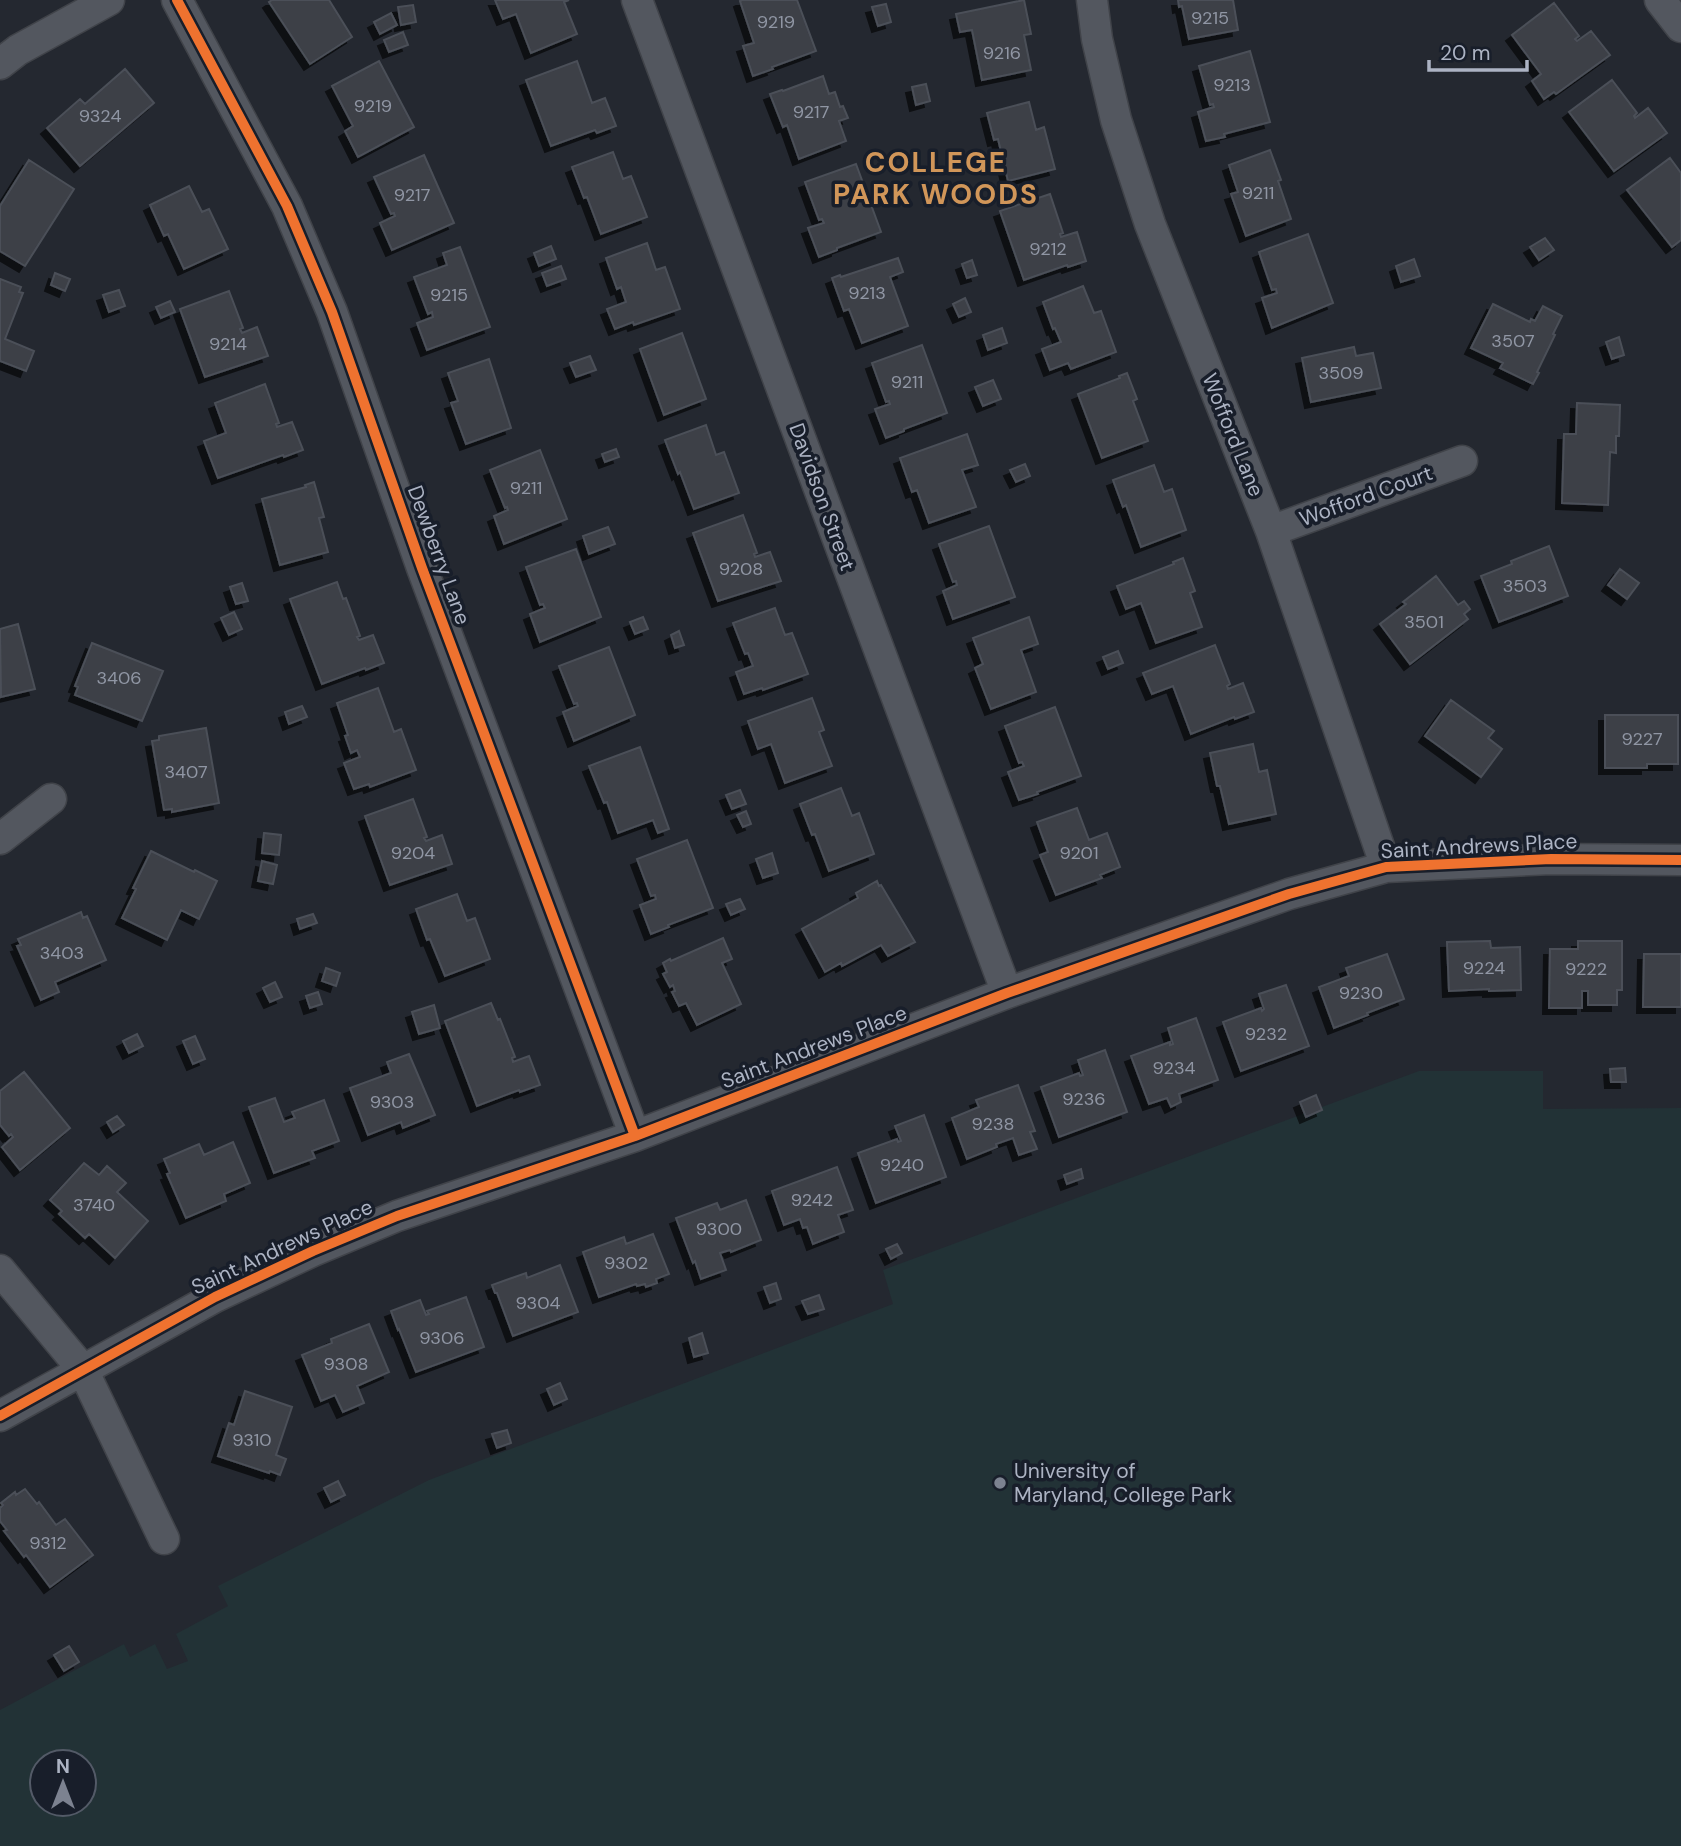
<svg xmlns="http://www.w3.org/2000/svg" width="1681" height="1846" font-family="'DM Sans',sans-serif">
  <style>
    .green { fill: #223236; fill-rule: evenodd }
    .building { fill: #3c3f47; stroke: #4b5058; stroke-width: 2; filter: url(#shadow) }
    .lines { fill: none; stroke-linecap: round; stroke-linejoin: round }
    .street-casing { stroke: #404349; stroke-width: 33 }
    .street { stroke: #53575f; stroke-width: 30 }
    .cycleway-casing { stroke: #181e2a; stroke-width: 15 }
    .cycleway { stroke: #ef722f; stroke-width: 10 }
    .poi-dot { fill: #7c8290; stroke: #181e2a; stroke-width: 2.5 }
    .labels { text-anchor: middle; dominant-baseline: central; stroke-width: 7; stroke-linejoin: round; paint-order: stroke }
    .number-label { font-size: 18px; fill: #9096a4 }
    .street-label { font-size: 21px; fill: #acb3c3; stroke: #181e2a }
    .poi-label { font-size: 21px; fill: #acb3c3; stroke: #181e2a; text-anchor: start }
    .district-label { font-size: 28px; font-weight: bold; letter-spacing: 2px; fill: #d19659; stroke: #181e2a }
  </style>
  <defs>
    <filter id="shadow"><feDropShadow dx="-6" dy="6" stdDeviation="0" flood-color="#0009"/></filter>
  </defs>
  <rect width="100%" height="100%" fill="#242830"/>
  <path class="green" d="M1419,1071h124v38l138,-1v738h-1681v-136l124,-66 6,13 25,-13 12,25 21,-8 -12,-27 52,-28 -10,-20 211,-106 464,-176 -10,-34zM42,1762h42v42h-42z"/>
  <path class="building" d="M272,0h57l23,37 -42,27 -41,-62z
    M495,0h74l-5,2 13,32 -46,19 -15,-39 -13,5z
    M742,0h55l19,51 -44,16 1,2 -20,7 -10,-30 11,-3 -14,-42z
    M1024,0l7,34 -7,1 7,35 -49,10 -10,-50 -12,2 -4,-18z
    M1178,0h55l5,30 -49,9 -7,-33 -3,1z
    M1554,3l25,33 -4,3 2,2 14,-10 19,24 -54,39 -2,-2 -10,7 -12,-18 9,-7 -29,-39z
    M886,4l5,18 -13,4 -6,-19z
    M413,5l3,17 -15,3 -3,-18z
    M391,13l6,12 -17,9 -6,-12z
    M403,32l5,13 -19,7 -5,-12z
    M1250,51l20,71 -46,12 1,3 -19,4 -8,-29 16,-5 -1,-3 -3,1 -11,-39z
    M379,61l35,66 -56,30 -13,-26 8,-5 -21,-40z
    M577,61l15,42 13,-5 11,28 -19,7 -2,-3 -44,16 -25,-66z
    M125,69l29,34 -74,63 -33,-38 33,-29 5,5z
    M823,76l6,18 6,-2 5,15 3,-1 5,12 -9,3 7,20 -47,18 -12,-34 -4,2 -13,-33 12,-4 1,1z
    M1612,80l25,33 -3,3 1,2 13,-10 19,25 -53,38 -45,-59z
    M926,84l4,17 -14,4 -4,-18z
    M1029,102l7,28 8,-3 11,42 -47,12 -10,-42 -4,1 -7,-27z
    M1270,150l11,30 -3,1 13,38 -45,17 -15,-42 7,-2 -9,-27z
    M613,152l10,27 8,-3 16,41 -46,17 -14,-37 -3,1 -12,-31z
    M424,155l30,68 -62,27 -12,-27 15,-7 -1,-3 -3,1 -17,-37z
    M1670,158l11,15v67l-9,7 -45,-57z
    M29,160l45,29 -49,77 -25,-15v-45z
    M856,164l25,68 -44,16v2l-18,7 -11,-29 16,-5 -2,-4 -3,1 -14,-38z
    M189,186l13,26 7,-3 19,40 -44,20 -16,-35 -4,2 -14,-31z
    M1050,194l13,39 -3,1 1,3 16,-5 9,29 -18,6 -1,-2 -43,15 -24,-69z
    M1308,234l25,69 -61,25 -10,-30 15,-5 -1,-4 -4,1 -13,-38z
    M1545,238l9,12 -15,10 -9,-13z
    M647,243l9,27 9,-3 15,42 -46,16 -1,-3 -18,7 -8,-20 19,-7 -5,-15 -4,2 -11,-31z
    M551,246l5,13 -17,7 -5,-13z
    M460,247l30,80 -63,23 -10,-27 16,-6 -1,-5 -4,2 -14,-37 33,-12 -4,-12z
    M898,258l5,14 -13,5 18,49 -46,17 -13,-34 -5,2 -12,-33 8,-3 1,2z
    M1414,259l6,17 -19,6 -5,-16z
    M972,260l5,15 -10,3 -5,-14z
    M561,266l5,13 -19,7 -5,-13z
    M55,273l15,6 -5,12 -14,-6z
    M0,279l21,8 -2,5 4,1 -18,46 29,12 -8,20 -26,-10z
    M1083,286l11,27 7,-2 15,41 -45,17 -3,-6 -18,7 -8,-21 19,-7 -6,-14 -2,1 -10,-27z
    M119,290l6,16 -16,6 -6,-17z
    M229,291l14,37 -3,1 2,4 15,-6 11,29 -63,21 -25,-68z
    M965,298l6,14 -12,5 -6,-13z
    M170,301l5,11 -14,6 -5,-11z
    M1493,304l37,18 1,-3 4,2 8,-15 19,10 -9,18 2,1 -18,37 2,1 -6,11 -33,-16 3,-5 -32,-15z
    M1002,328l5,15 -19,7 -5,-15z
    M682,333l24,66 -42,16 -24,-66z
    M1619,337l5,18 -12,4 -6,-17z
    M922,345l25,68 -43,16v2l-18,7 -11,-29 15,-5 -1,-3 -3,1 -14,-39z
    M1354,347l2,9 17,-3 8,35 -70,14 -9,-44z
    M590,356l6,14 -20,7 -6,-14z
    M489,359l22,69 -45,16 -15,-41 7,-2 -10,-28z
    M1127,373l10,26 -4,2 15,40 -46,17 -24,-64 42,-16 -1,-2z
    M993,380l8,19 -18,7 -8,-19z
    M265,384l14,39 -3,1 1,3 15,-5 11,28 -19,7 -1,-2 -65,23 -14,-37 22,-8 -11,-30z
    M1577,403l43,2 -1,31h-3v17l-6,-1 -2,53 -46,-2 2,-69h12z
    M706,425l10,30 8,-3 15,41 -45,16 -14,-37 -2,2 -13,-34z
    M967,434l11,31 -16,5 14,37 -47,16 -12,-33 -5,2 -12,-34z
    M616,449l3,8 -14,5 -3,-8z
    M540,450l27,69 -63,25 -10,-28 14,-6 -1,-3 -2,1 -15,-38z
    M1025,464l5,12 -14,6 -6,-12z
    M1154,465l10,27 8,-3 14,41 -45,17 -15,-42 -3,2 -10,-27z
    M314,482l10,35 -5,1 9,34 -48,13 -18,-66 44,-12 -1,-2z
    M743,515l14,38 -3,1 1,3 15,-5 11,29 -63,20 -25,-68z
    M989,526l26,71 -62,22 -10,-28 14,-6 -1,-4 -3,1 -14,-38z
    M608,527l7,17 -26,10 -6,-18z
    M1549,546l19,50 -69,26 -18,-46 31,-12 -1,-3z
    M576,549l25,68 -61,25 -10,-28 15,-6 -2,-4 -3,1 -14,-38z
    M1183,558l12,33 -5,2 12,34 -46,16 -15,-40 -15,6 -9,-23 57,-22 -1,-2z
    M1620,569l19,14 -12,16 -19,-14z
    M1436,576l22,29 6,-4 6,8 -6,5 4,5 -58,45 -30,-40 26,-20 -3,-2z
    M337,582l6,17 3,-1 14,38 -3,1 2,3 14,-5 11,28 -18,7 -1,-2 -43,16 -32,-85z
    M242,583l6,18 -12,3 -6,-17z
    M775,608l10,27 7,-2 16,41 -45,16 -1,-2 -18,6 -8,-22 17,-6 -5,-13 -3,1 -12,-31z
    M234,612l8,17 -13,6 -8,-17z
    M643,617l5,12 -13,5 -5,-12z
    M1029,617l9,27 -17,6 15,42 -45,17 -16,-41 8,-4 -10,-26z
    M18,624l17,65 -34,8 -1,-68z
    M679,631l5,14 -9,3 -4,-13z
    M92,643l71,28 -21,50 -67,-26 3,-8 -3,-1z
    M1215,645l15,39 -3,2 1,3 15,-6 11,29 -19,7 -1,-2 -43,17 -18,-48 -21,8 -9,-21z
    M609,647l26,68 -61,26 -11,-29 15,-6 -1,-3 -3,1 -15,-38z
    M1118,651l5,12 -15,6 -5,-12z
    M378,688l16,44 7,-3 15,41 -46,17 -1,-3 -15,5 -10,-26 16,-6 -3,-7 -6,3 -6,-17 3,-1 -11,-32z
    M812,698l12,32 -5,2 13,34 -47,17 -14,-39 -13,5 -10,-28z
    M1451,700l43,31 -6,7 14,11 -21,28 -56,-41z
    M302,706l5,11 -18,7 -4,-12z
    M1055,707l26,69 -44,16 1,2 -19,6 -11,-28 16,-6 -2,-4 -3,1 -14,-37z
    M1605,715h73v49h-31v4h-42z
    M206,728l13,75 -47,9v-3l-8,1 -12,-69 7,-1v-4z
    M1253,744l6,28 8,-2 9,44 -47,10 -9,-38h-3l-7,-33z
    M640,747l29,82 -11,4 -5,-13 -35,13 -11,-31 -3,1 -15,-37z
    M841,788l11,28 7,-3 15,41 -45,17 -14,-37 -3,1 -12,-31z
    M740,790l6,14 -14,5 -6,-14z
    M413,799l14,38 -3,1 2,3 16,-6 10,29 -62,21 -25,-69z
    M1077,808l12,32 18,-7 13,34 -20,8 2,3 -46,17 -16,-40 8,-3 -11,-30z
    M746,811l5,13 -8,3 -6,-12z
    M264,833l17,2 -2,20 -17,-2z
    M687,840l26,68 -45,17 1,2 -18,7 -11,-29 16,-6 -1,-4 -4,1 -14,-37z
    M151,851l43,21 1,-2 22,11 -18,38 -18,-9 -14,30 -45,-22 14,-29 -3,-1z
    M772,853l6,20 -15,5 -7,-19z
    M262,861l15,4 -4,19 -15,-3z
    M877,881l2,5 2,-1 34,57 -27,14 -7,-11 -39,21 -1,-3 -16,9 -23,-43 56,-31 -2,-5z
    M457,894l10,27 8,-3 15,41 -45,17 -15,-37 -3,1 -11,-31z
    M740,899l5,10 -14,6 -5,-11z
    M81,912l2,6 4,-2 19,44 -51,22 4,10 -18,8 -24,-54 4,-1 -3,-6z
    M313,914l4,9 -17,6 -3,-10z
    M723,938l9,21 -10,4 19,41 -44,21 -11,-22 -7,3 -7,-14 3,-1 -2,-6 -3,2 -7,-13 4,-2 -4,-9 7,-4 1,2z
    M1490,941l1,7 29,-1 1,43 -32,1v-2l-40,2 -2,-49z
    M1578,941h44v49h-5v15h-29v-14h-6v17h-33l1,-59h28z
    M1387,954l17,45 -37,14 1,2 -34,13 -15,-41 30,-11 -3,-8z
    M1644,954h37v53h-38z
    M326,968l14,5 -4,13 -14,-5z
    M275,982l7,15 -12,5 -7,-14z
    M1286,985l23,61 -68,25 -18,-49 38,-14 1,3 2,-2 -5,-15z
    M318,992l4,12 -12,4 -4,-12z
    M491,1003l7,17 2,-1 15,38 -3,1 1,4 16,-6 11,29 -20,7 -1,-2 -42,16 -32,-85z
    M434,1005l6,23 -21,6 -7,-22z
    M1196,1018l22,62 -39,14 2,8 -10,5 -4,-9 -18,6 -18,-48 39,-14v3l3,-1 -5,-16z
    M137,1034l6,12 -14,7 -6,-12z
    M195,1036l10,23 -12,5 -10,-23z
    M1105,1050l22,62 -68,25 -18,-50 38,-14 1,3 3,-1 -5,-15z
    M409,1054l26,61 -32,13 -2,-6 -33,13 -18,-47 41,-15 -4,-11z
    M1625,1068l1,14h-15l-1,-13z
    M24,1072l46,56 -50,42 -18,-23 11,-10 -2,-3 -2,2 -9,-11v-34z
    M1018,1085l17,46 -5,1 7,17 -18,6 -6,-17 -17,6 1,3 -30,12 -15,-41 27,-11 -3,-7z
    M1316,1095l6,15 -16,7 -6,-15z
    M275,1098l9,24 11,-4 -3,-6 32,-12 15,41 -27,10 3,7 -41,15 -25,-66z
    M924,1115l22,62 -70,26 -18,-50 39,-14 1,3 3,-1 -6,-15z
    M117,1116l7,9 -11,7 -6,-10z
    M233,1142l17,41 -26,11 2,7 -40,17 -19,-44 3,-1 -6,-14 35,-15 5,11z
    M84,1163l15,12 8,-9 19,17 -9,9 31,29 -33,37 -26,-24 -4,4 -26,-24 3,-3 -12,-11z
    M837,1167l16,43 -15,5 6,17 -31,12 -6,-17 -4,1 -3,-9 -16,6 -12,-34z
    M1081,1169l2,9 -16,6 -3,-9z
    M746,1200l15,40 -30,12 -1,-2 -10,3 6,17 -25,9 -6,-18 -2,2 -17,-45 41,-15 3,7z
    M653,1234l16,40 -13,5 1,4 -11,4 -1,-3 -8,2 -1,-2 -37,13 -16,-45 41,-15 2,7z
    M897,1244l5,9 -11,6 -5,-10z
    M560,1265l18,47 -65,24 -16,-43h-2l-3,-8 34,-12 1,5z
    M776,1283l5,16 -11,4 -6,-16z
    M819,1295l5,14 -16,5 -6,-13z
    M466,1297l18,50 -68,25 -17,-43 -1,1 -7,-19 29,-11 6,15 3,-1 -2,-3z
    M369,1324l20,48 -32,14 7,17 -21,9 -8,-17 -14,6 -19,-46 30,-12 -1,-4z
    M702,1333l6,20 -14,4 -5,-19z
    M560,1383l7,16 -13,6 -7,-16z
    M245,1391l47,16 -16,48 10,4 -6,16 -10,-4 -1,2 -51,-17 11,-33 5,2z
    M507,1430l4,13 -14,5 -5,-14z
    M338,1481l7,14 -14,7 -7,-14z
    M25,1489l12,15 2,-2 17,23 9,-6 28,36 -43,32 -24,-32 -2,2 -20,-26 3,-1 -7,-9v-13l3,-3 -2,-2 14,-11 1,3z
    M69,1646l10,16 -15,9 -10,-16z"/>
  <g class="lines">
    <g class="street-casing">
      <path id="street" d="M177,0l110,206 45,106 90,256 213,568
        M637,0l370,993
        M1092,0l5,39 19,81 34,104 121,307 115,336
        M1660,0l21,27
        M0,64l18,-14 91,-50
        M1271,531l191,-70
        M0,839l51,-40
        M0,1270l83,100 81,169
        M0,1416l215,-119 98,-46 84,-35 238,-80 372,-143 282,-99 97,-27 165,-8 130,1"/>
    </g>
    <use href="#street" class="street"/>
    <g class="cycleway-casing">
      <path id="cycleway" d="M177,0l110,206 45,106 90,256 213,568
        M0,1416l215,-119 98,-46 84,-35 238,-80 372,-143 282,-99 97,-27 165,-8 130,1"/>
    </g>
    <use href="#cycleway" class="cycleway"/>
  </g>
  <circle class="poi-dot" cx="1000" cy="1483" r="7"/>
  <g class="labels">
    <g class="number-label">
      <text x="1210" y="18">9215</text>
      <text x="776" y="22">9219</text>
      <text x="1002" y="53">9216</text>
      <text x="1232" y="85">9213</text>
      <text x="373" y="106">9219</text>
      <text x="811" y="112">9217</text>
      <text x="100" y="116">9324</text>
      <text x="1258" y="193">9211</text>
      <text x="412" y="195">9217</text>
      <text x="1048" y="249">9212</text>
      <text x="867" y="293">9213</text>
      <text x="449" y="295">9215</text>
      <text x="1513" y="341">3507</text>
      <text x="228" y="344">9214</text>
      <text x="1341" y="373">3509</text>
      <text x="907" y="382">9211</text>
      <text x="526" y="488">9211</text>
      <text x="741" y="569">9208</text>
      <text x="1525" y="586">3503</text>
      <text x="1424" y="622">3501</text>
      <text x="119" y="678">3406</text>
      <text x="1642" y="739">9227</text>
      <text x="186" y="772">3407</text>
      <text x="413" y="853">9204</text>
      <text x="1079" y="853">9201</text>
      <text x="62" y="953">3403</text>
      <text x="1484" y="968">9224</text>
      <text x="1586" y="969">9222</text>
      <text x="1361" y="993">9230</text>
      <text x="1266" y="1034">9232</text>
      <text x="1174" y="1068">9234</text>
      <text x="1084" y="1099">9236</text>
      <text x="392" y="1102">9303</text>
      <text x="993" y="1124">9238</text>
      <text x="902" y="1165">9240</text>
      <text x="812" y="1200">9242</text>
      <text x="94" y="1205">3740</text>
      <text x="719" y="1229">9300</text>
      <text x="626" y="1263">9302</text>
      <text x="538" y="1303">9304</text>
      <text x="442" y="1338">9306</text>
      <text x="346" y="1364">9308</text>
      <text x="252" y="1440">9310</text>
      <text x="48" y="1543">9312</text>
    </g>
    <g class="street-label">
      <text transform="translate(1233 435) rotate(68)">Wofford Lane</text>
      <text transform="translate(1366 496) rotate(-20)">Wofford Court</text>
      <text transform="translate(822 497) rotate(70)">Davidson Street</text>
      <text transform="translate(439 555) rotate(70)">Dewberry Lane</text>
      <text transform="translate(1479 846) rotate(-3)">Saint Andrews Place</text>
      <text transform="translate(814 1047) rotate(-21)">Saint Andrews Place</text>
      <text transform="translate(282 1247) rotate(-25)">Saint Andrews Place</text>
    </g>
    <g class="poi-label">
      <text x="1014" y="1471">University of<tspan x="1014" dy="24">Maryland, College Park</tspan></text>
    </g>
    <g class="district-label">
      <text x="936" y="162">COLLEGE<tspan x="936" dy="32">PARK WOODS</tspan></text>
    </g>
  </g>
  <g transform="translate(63 1783)"><circle r="33" fill="#181e2a" stroke="#535a67" stroke-width="2"/>
  <path d="M0-5L12 26L0 18L-12 26Z" fill="#7c8290"/>
  <text y="-10" font-size="19" font-weight="bold" text-anchor="middle" fill="#acb3c3">N</text>
  </g>
  <path d="M1429 60v10h98v-10" fill="none" stroke="#acb3c3" stroke-width="3.5"/>
  <text x="1440" y="60" font-size="21" fill="#acb3c3" stroke="#181e2a" stroke-width="5" paint-order="stroke">20 m</text>
</svg>
